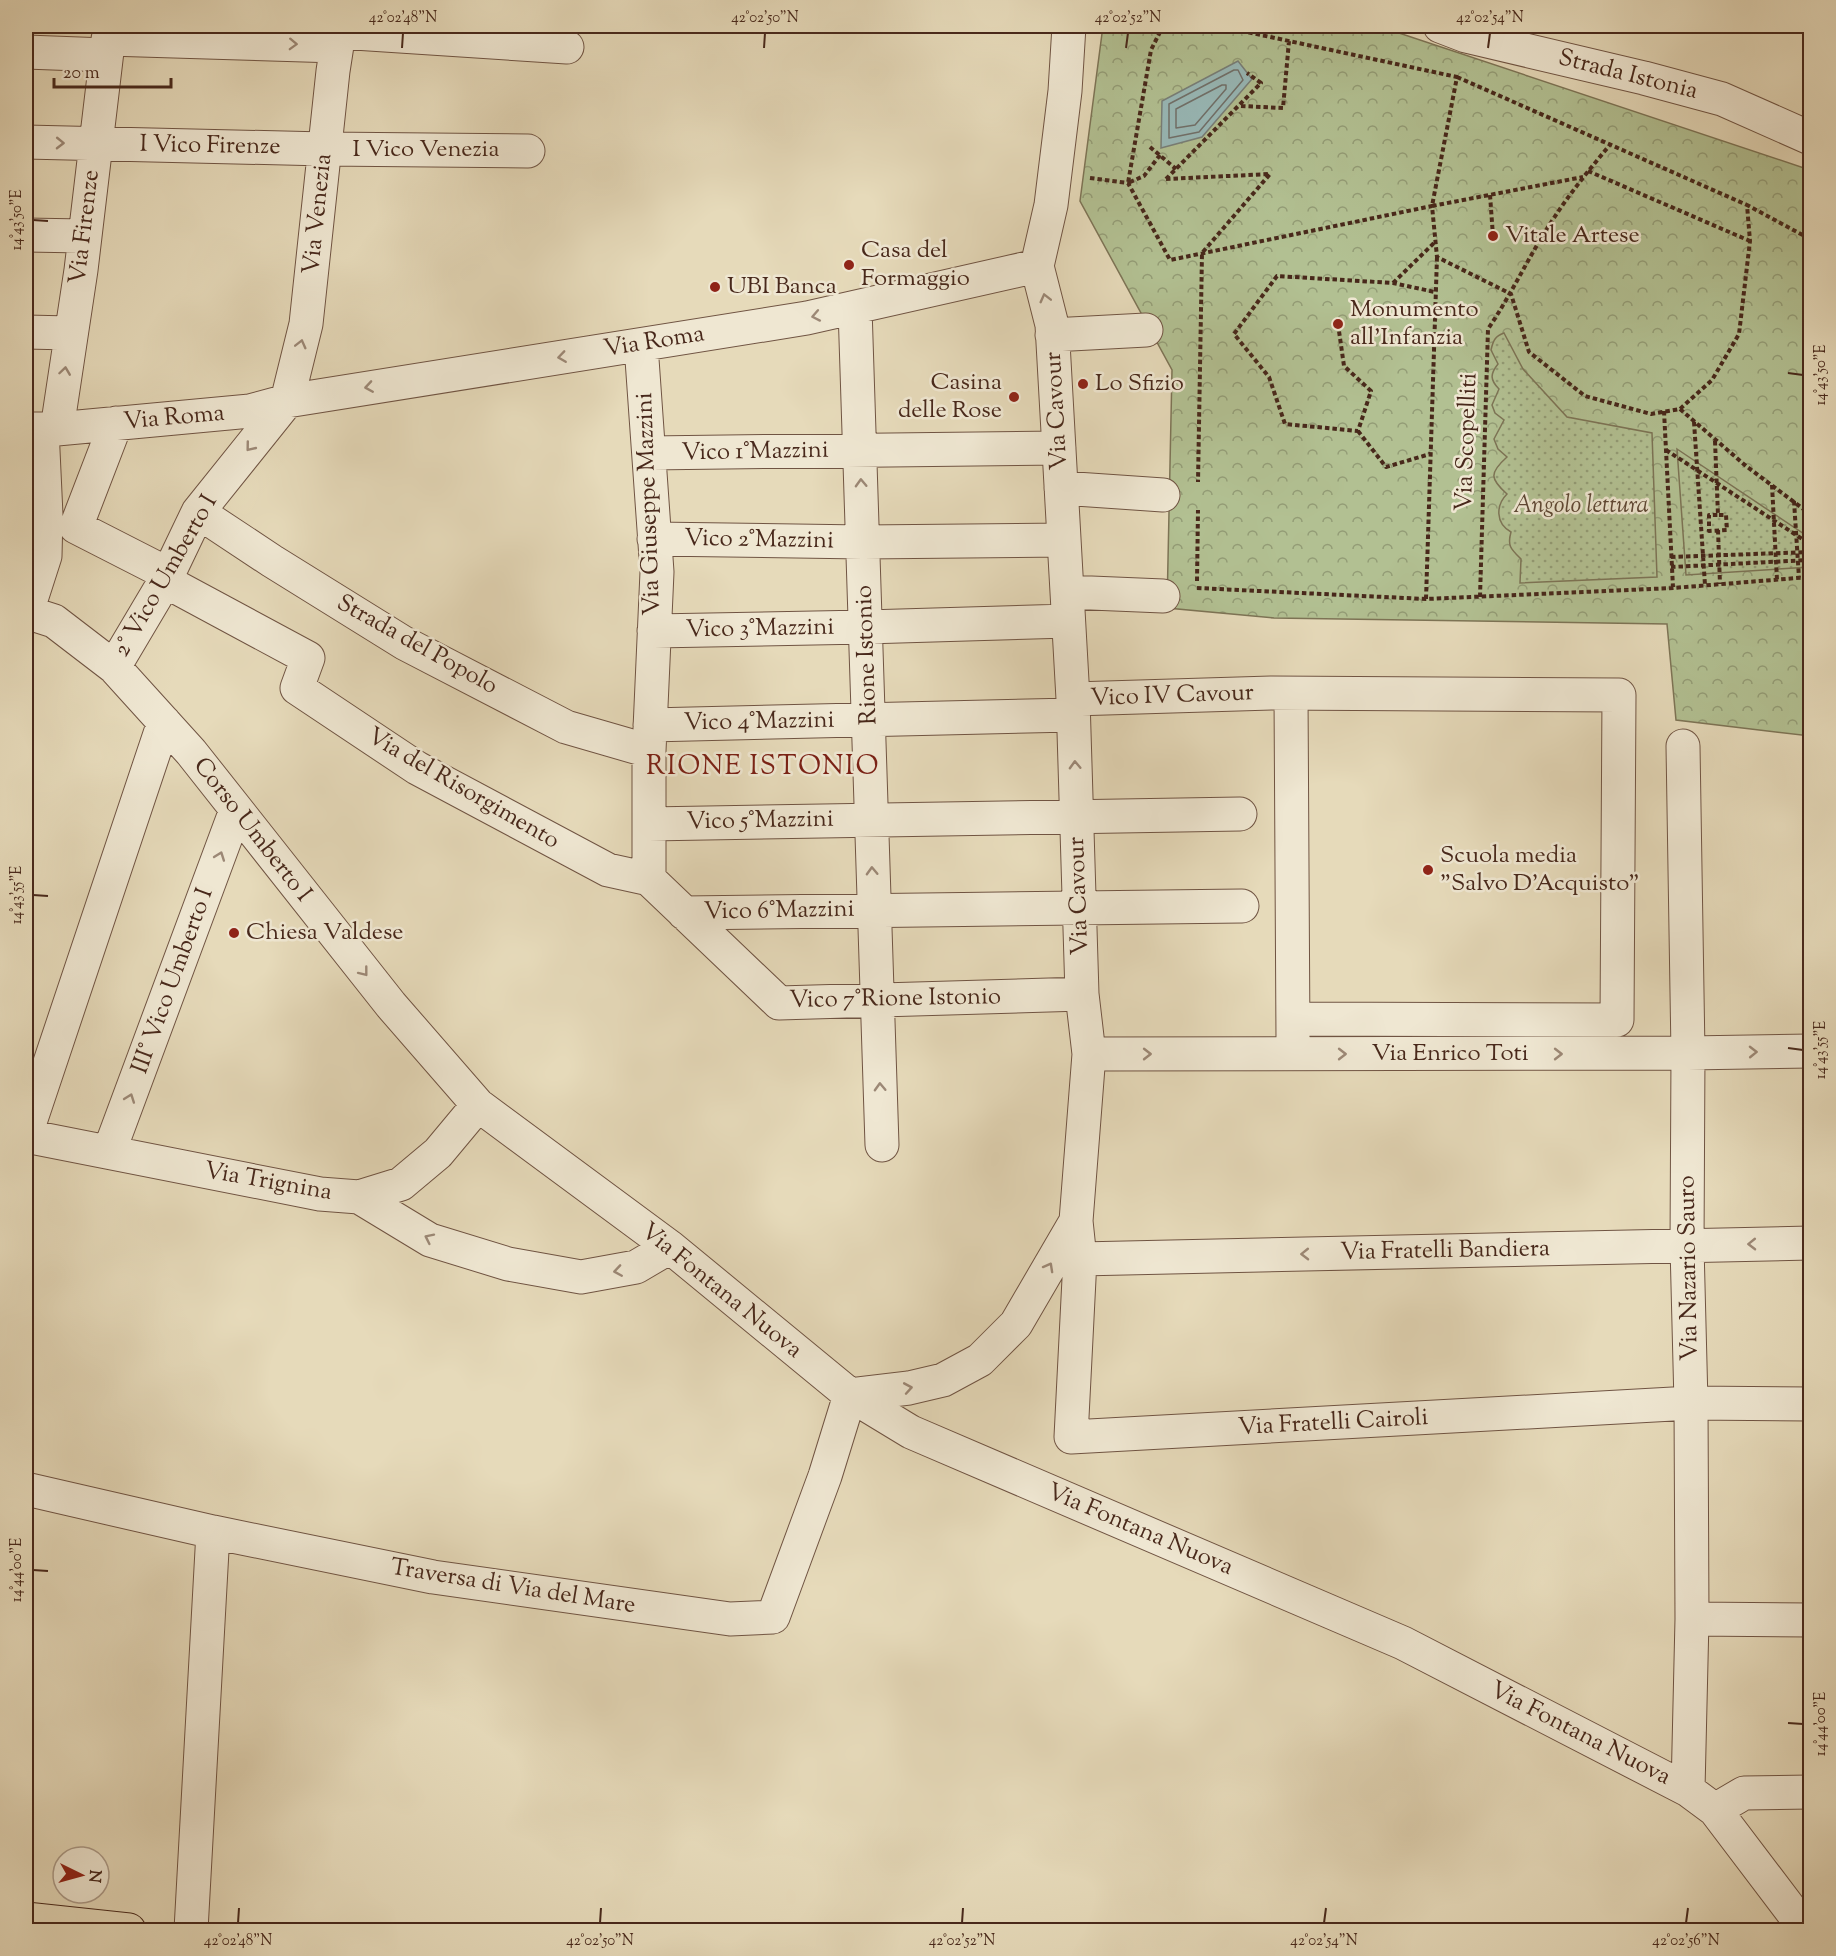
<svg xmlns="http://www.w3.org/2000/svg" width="1836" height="1956" font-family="'Sorts Mill Goudy',serif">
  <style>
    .park { fill: url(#park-crowns); stroke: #7d7456; stroke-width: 1.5 }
    .garden { fill: url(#garden-dots); stroke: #7d7456; stroke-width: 1.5 }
    .water { fill: #98b9b8; stroke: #787f79; stroke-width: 1.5 }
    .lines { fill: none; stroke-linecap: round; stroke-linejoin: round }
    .shore { stroke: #70706a; stroke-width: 1.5 }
    .minor-casing { stroke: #705443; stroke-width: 35 }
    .major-casing { stroke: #48281b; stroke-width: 35 }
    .path { stroke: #48281b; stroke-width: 4; stroke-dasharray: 4.5 3; stroke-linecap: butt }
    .minor { stroke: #efe7d2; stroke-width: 33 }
    .major { stroke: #e6daba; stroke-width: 33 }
    .oneway { stroke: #9c8876 }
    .ticks { fill: none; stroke: #48281b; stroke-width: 2 }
    .poi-dot { fill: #8f2418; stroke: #efe7d2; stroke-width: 2 }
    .labels { text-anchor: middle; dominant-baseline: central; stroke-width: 5; stroke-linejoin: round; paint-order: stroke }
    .street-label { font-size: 24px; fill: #48281b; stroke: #efe7d2 }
    .poi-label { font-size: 24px; fill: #48281b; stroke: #efe7d2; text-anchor: start }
    .park-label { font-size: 24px; font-style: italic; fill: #5d4633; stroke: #efe7d2 }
    .quarter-label { font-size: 27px; letter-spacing: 1.5px; fill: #7a1f14; stroke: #efe7d2 }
    .neatline { fill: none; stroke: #48281b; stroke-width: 2 }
    .ticks-label { font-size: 15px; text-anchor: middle; fill: #48281b }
  </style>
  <defs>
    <pattern id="park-crowns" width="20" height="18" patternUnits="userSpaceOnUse" patternTransform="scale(1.5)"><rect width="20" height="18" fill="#b2c092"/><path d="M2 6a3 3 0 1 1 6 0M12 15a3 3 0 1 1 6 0" fill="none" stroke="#939c76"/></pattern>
    <pattern id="garden-dots" width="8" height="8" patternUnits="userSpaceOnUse" patternTransform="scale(1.5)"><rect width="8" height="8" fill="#b2c092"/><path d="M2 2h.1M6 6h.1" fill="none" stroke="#939c76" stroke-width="1.8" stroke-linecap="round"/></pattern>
  </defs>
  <rect width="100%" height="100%" fill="#e6daba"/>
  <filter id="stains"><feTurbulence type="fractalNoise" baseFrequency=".00333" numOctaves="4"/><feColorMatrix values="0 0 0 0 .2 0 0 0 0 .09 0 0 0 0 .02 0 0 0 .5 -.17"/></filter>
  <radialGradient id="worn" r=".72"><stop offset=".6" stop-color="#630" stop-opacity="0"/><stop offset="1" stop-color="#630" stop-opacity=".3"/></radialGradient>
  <path class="park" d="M1103,26h275l432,144v566l-134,-16 -9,-96 -393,-6 -107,-10 5,-238 -92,-169z"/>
  <path class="garden" d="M1504,333l19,36 44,48 85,16 5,144 -137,6 1,-24c-10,-10 -14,-13 -10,-27 -16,-9 -15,-27 -4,-38 -17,-15 -18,-21 0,-37l-9,-8 -4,-10 10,-19 -9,-7 -3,-8 7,-16c-9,-9 -9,-15 -1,-25l-7,-14c2,-9 4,-14 13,-17z
    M1677,449l133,89v29l-124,8z"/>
  <path class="water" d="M1238,61l14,18 -50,58 -41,11 1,-47z"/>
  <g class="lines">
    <path class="shore" d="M1234,70h4l5,10 -44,52 -30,6v-34z
      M1222,85h4v4l-31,36 -19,3v-19z"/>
    <g class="minor-casing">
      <path id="minor" d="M1440,26l26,10 178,42 78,21 88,39
        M339,32l228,15
        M108,39l229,7
        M26,52l80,3
        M26,142l299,7 203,2
        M26,235l58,1
        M855,308l27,837
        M26,332l44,1
        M1052,335l94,-5
        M641,345l16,227 -8,179v128
        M116,423l-40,104 92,47
        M26,429h31l193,-18 37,-10 520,-83 230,-52
        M57,429l24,-159 29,-244
        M649,453l410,-5
        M1061,488l102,7
        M198,512l74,49 132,82 162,84 83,24
        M654,539l209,3 201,-2
        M165,581l143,77 -11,30 120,80 191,102 41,9
        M1067,592l96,4
        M26,612l28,9 60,46 77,85 200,253 87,100 192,142 180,148 61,37 492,211 285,147 27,20 91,120
        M27,612l18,-56 1,-41 -4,-86
        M654,631l212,-4 202,-6
        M114,667l51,-86 33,-69 89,-111 19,-77 27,-253 7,-45
        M1291,694l2,346
        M1073,699l198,-6 348,2 -2,325 -324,-1
        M650,725l423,-10
        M1683,746l5,307 -1,193 4,157 1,216 -4,171
        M649,824l591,-10
        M649,879l130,124 303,-9
        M684,913c186,-4 372,-3 558,-7
        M1089,1054l599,-1 122,-2
        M26,1134l138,-412
        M26,1136l294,58 39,3 42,-13 37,-31 40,-48
        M109,1152l127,-342
        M359,1197l71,43 78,24 73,13 55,-10 34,-20
        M1076,1221l4,38 -9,178 620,-34 119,1
        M1080,1259l730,-16
        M26,1489l187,43 220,45 297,42 43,-2 52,-141 25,-81 59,-7 34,-8 37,-20 36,-36 60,-103 13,-167 -7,-60 -9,-295 -21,-374 -15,-59 14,-61 14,-114 4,-65
        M1692,1619l118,1
        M1715,1810l29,-17 66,-1
        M191,1930l22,-398"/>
    </g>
    <g class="major-casing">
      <path id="major" d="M26,1919l103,11"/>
    </g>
    <path class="path" d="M1219,26l238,51 -25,129 151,-29
      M1457,77l290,128
      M1241,106l42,2 6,-67
      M1150,147l26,22
      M1160,155l-16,21 -16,7 23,-133 12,-24
      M1588,171l162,70
      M1090,178l38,5 42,77 262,-54 5,51 74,37 18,58 56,44 66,18 29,-5 32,-29 27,-46 11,-93 -3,-36 63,34
      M1166,179l104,-5 -68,79 -4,229
      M1166,179l95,-96 -14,-10
      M1490,195l3,41
      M1393,283l42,-41
      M1338,324l6,42 27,25 -13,40 -73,-7 -16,-47 -35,-43 43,-58 116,7 42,9
      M1680,409l66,57 64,48
      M1664,411l9,176
      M1694,422l11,163
      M1358,431l28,36 44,-13
      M1715,441l3,74h8l1,15 -18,1v-16h9
      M1666,450l144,94
      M1772,485l5,95
      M1794,501l5,77
      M1718,530l2,54
      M1671,557l139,-5
      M1671,567l139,-7
      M1197,581l1,-71
      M1197,588l229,11 247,-11 137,-11
      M1480,597l8,-268c23,-34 40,-71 62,-105 17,-27 38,-53 59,-78
      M1426,599l11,-342"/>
    <use href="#minor" class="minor"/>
    <use href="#major" class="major"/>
  </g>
  <defs><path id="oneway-chevron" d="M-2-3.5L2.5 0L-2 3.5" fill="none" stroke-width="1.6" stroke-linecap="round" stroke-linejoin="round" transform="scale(1.5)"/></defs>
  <g class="oneway">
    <use href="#oneway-chevron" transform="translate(293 44) rotate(2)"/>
    <use href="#oneway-chevron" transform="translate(60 143) rotate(1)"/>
    <use href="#oneway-chevron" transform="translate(1045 298) rotate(-104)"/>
    <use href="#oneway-chevron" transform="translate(816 316) rotate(169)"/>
    <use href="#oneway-chevron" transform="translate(301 344) rotate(-76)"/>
    <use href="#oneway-chevron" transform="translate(562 357) rotate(172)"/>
    <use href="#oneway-chevron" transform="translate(65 371) rotate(-82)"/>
    <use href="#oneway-chevron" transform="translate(369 387) rotate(171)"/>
    <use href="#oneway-chevron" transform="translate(250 447) rotate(129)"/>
    <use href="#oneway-chevron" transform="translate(861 483) rotate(-92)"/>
    <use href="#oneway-chevron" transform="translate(1075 765) rotate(-92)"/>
    <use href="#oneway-chevron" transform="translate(220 856) rotate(-70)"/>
    <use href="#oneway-chevron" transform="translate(872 871) rotate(-92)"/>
    <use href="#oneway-chevron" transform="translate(364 972) rotate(52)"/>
    <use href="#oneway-chevron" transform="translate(1753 1052) rotate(-1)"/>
    <use href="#oneway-chevron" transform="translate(1147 1054)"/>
    <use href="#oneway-chevron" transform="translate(1342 1054)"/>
    <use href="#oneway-chevron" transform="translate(1558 1054)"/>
    <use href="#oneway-chevron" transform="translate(880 1087) rotate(-92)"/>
    <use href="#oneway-chevron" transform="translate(130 1098) rotate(-70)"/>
    <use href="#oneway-chevron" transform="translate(429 1238) rotate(-154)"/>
    <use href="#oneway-chevron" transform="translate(1752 1244) rotate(179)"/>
    <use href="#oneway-chevron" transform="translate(1305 1254) rotate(179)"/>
    <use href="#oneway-chevron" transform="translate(1049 1267) rotate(-61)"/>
    <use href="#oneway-chevron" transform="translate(618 1271) rotate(171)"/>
    <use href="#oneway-chevron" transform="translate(908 1388) rotate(-10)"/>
  </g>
  <path class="ticks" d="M402,48l1,-15M764,48l1,-15M1126,48l2,-15M1488,48l2,-15M33,220l15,1M1788,373l15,2M33,895l15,1M1788,1048l15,2M33,1570l15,1M1788,1723l15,1M238,1923l1,-15M600,1923l1,-15M962,1923l1,-15M1324,1923l2,-15M1686,1923l2,-15"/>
  <g class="poi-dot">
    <circle cx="1493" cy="236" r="6"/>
    <circle cx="849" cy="265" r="6"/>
    <circle cx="715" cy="287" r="6"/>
    <circle cx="1338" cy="324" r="6"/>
    <circle cx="1083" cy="384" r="6"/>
    <circle cx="1014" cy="397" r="6"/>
    <circle cx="1428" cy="870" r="6"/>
    <circle cx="234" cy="933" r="6"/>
  </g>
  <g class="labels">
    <g class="street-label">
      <text transform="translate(1628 75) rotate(14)">Strada Istonia</text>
      <text transform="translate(210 146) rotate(1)">I Vico Firenze</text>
      <text x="426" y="150">I Vico Venezia</text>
      <text transform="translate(318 214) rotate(-84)">Via Venezia</text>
      <text transform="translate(85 227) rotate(-83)">Via Firenze</text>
      <text transform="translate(654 342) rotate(-9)">Via Roma</text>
      <text transform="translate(1057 411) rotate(-93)">Via Cavour</text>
      <text transform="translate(174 418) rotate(-5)">Via Roma</text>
      <text transform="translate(1467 442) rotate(-88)">Via Scopelliti</text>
      <text transform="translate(755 452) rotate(-1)">Vico 1°Mazzini</text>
      <text transform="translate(649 504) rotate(-92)">Via Giuseppe Mazzini</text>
      <text transform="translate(759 540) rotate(1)">Vico 2°Mazzini</text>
      <text transform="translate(166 576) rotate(-60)">2° Vico Umberto I</text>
      <text transform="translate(760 629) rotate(-1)">Vico 3°Mazzini</text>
      <text transform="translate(417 645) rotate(29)">Strada del Popolo</text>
      <text transform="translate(867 655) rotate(-92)">Rione Istonio</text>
      <text transform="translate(1172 696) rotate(-2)">Vico IV Cavour</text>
      <text transform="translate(759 722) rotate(-1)">Vico 4°Mazzini</text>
      <text transform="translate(463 789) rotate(30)">Via del Risorgimento</text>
      <text transform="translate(760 821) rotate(-1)">Vico 5°Mazzini</text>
      <text transform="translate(252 830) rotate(52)">Corso Umberto I</text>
      <text transform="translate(1079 896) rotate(-92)">Via Cavour</text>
      <text transform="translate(779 911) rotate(-1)">Vico 6°Mazzini</text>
      <text transform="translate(173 981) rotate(-70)">III° Vico Umberto I</text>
      <text transform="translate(895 999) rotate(-1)">Vico 7°Rione Istonio</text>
      <text x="1450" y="1054">Via Enrico Toti</text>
      <text transform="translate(268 1182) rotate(10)">Via Trignina</text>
      <text transform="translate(1445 1251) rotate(-1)">Via Fratelli Bandiera</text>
      <text transform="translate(1689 1268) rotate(-91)">Via Nazario Sauro</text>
      <text transform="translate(721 1291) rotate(39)">Via Fontana Nuova</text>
      <text transform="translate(1333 1423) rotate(-3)">Via Fratelli Cairoli</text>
      <text transform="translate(1140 1530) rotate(23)">Via Fontana Nuova</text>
      <text transform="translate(513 1587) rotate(9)">Traversa di Via del Mare</text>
      <text transform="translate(1580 1734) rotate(27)">Via Fontana Nuova</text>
    </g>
    <g class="poi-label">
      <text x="1505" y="236">Vitale Artese</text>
      <text x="861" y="251">Casa del<tspan x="861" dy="28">Formaggio</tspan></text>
      <text x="727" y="287">UBI Banca</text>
      <text x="1350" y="310">Monumento<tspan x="1350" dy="28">all'Infanzia</tspan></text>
      <text x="1002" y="383" text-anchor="end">Casina<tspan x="1002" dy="28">delle Rose</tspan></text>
      <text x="1095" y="384">Lo Sfizio</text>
      <text x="1440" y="856">Scuola media<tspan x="1440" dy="28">"Salvo D'Acquisto"</tspan></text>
      <text x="246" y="933">Chiesa Valdese</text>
    </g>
    <g class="park-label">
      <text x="1581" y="506">Angolo lettura</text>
    </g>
    <g class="quarter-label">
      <text x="763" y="767">RIONE ISTONIO</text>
    </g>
  </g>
  <rect width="1836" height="1956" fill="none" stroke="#e6daba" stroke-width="66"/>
  <g transform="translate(81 1875) rotate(95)"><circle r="28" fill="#efe7d2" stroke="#ac9b89" stroke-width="1.5"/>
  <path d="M0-4.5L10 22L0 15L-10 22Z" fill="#8f2418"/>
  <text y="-9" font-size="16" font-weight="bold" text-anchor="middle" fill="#48281b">N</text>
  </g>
  <path d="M54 78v9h117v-9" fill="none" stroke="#48281b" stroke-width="3"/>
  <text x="63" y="78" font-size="18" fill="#48281b" stroke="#efe7d2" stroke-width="4.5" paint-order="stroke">20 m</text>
  <rect x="33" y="33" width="1770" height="1890" class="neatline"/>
  <g class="ticks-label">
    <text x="403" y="22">42°02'48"N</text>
    <text x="765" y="22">42°02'50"N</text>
    <text x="1128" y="22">42°02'52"N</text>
    <text x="1490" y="22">42°02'54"N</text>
    <text transform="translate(16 220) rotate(-90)" y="5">14°43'50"E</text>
    <text transform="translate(1820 375) rotate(-90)" y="5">14°43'50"E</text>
    <text transform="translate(16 895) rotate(-90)" y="5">14°43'55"E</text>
    <text transform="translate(1820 1050) rotate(-90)" y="5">14°43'55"E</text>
    <text transform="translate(16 1570) rotate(-90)" y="5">14°44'00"E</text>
    <text transform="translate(1820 1724) rotate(-90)" y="5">14°44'00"E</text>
    <text x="238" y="1945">42°02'48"N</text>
    <text x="600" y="1945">42°02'50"N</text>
    <text x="962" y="1945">42°02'52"N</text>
    <text x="1324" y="1945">42°02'54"N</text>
    <text x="1686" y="1945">42°02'56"N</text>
  </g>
  <rect width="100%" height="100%" filter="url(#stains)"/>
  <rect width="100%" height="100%" fill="url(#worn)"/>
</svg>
